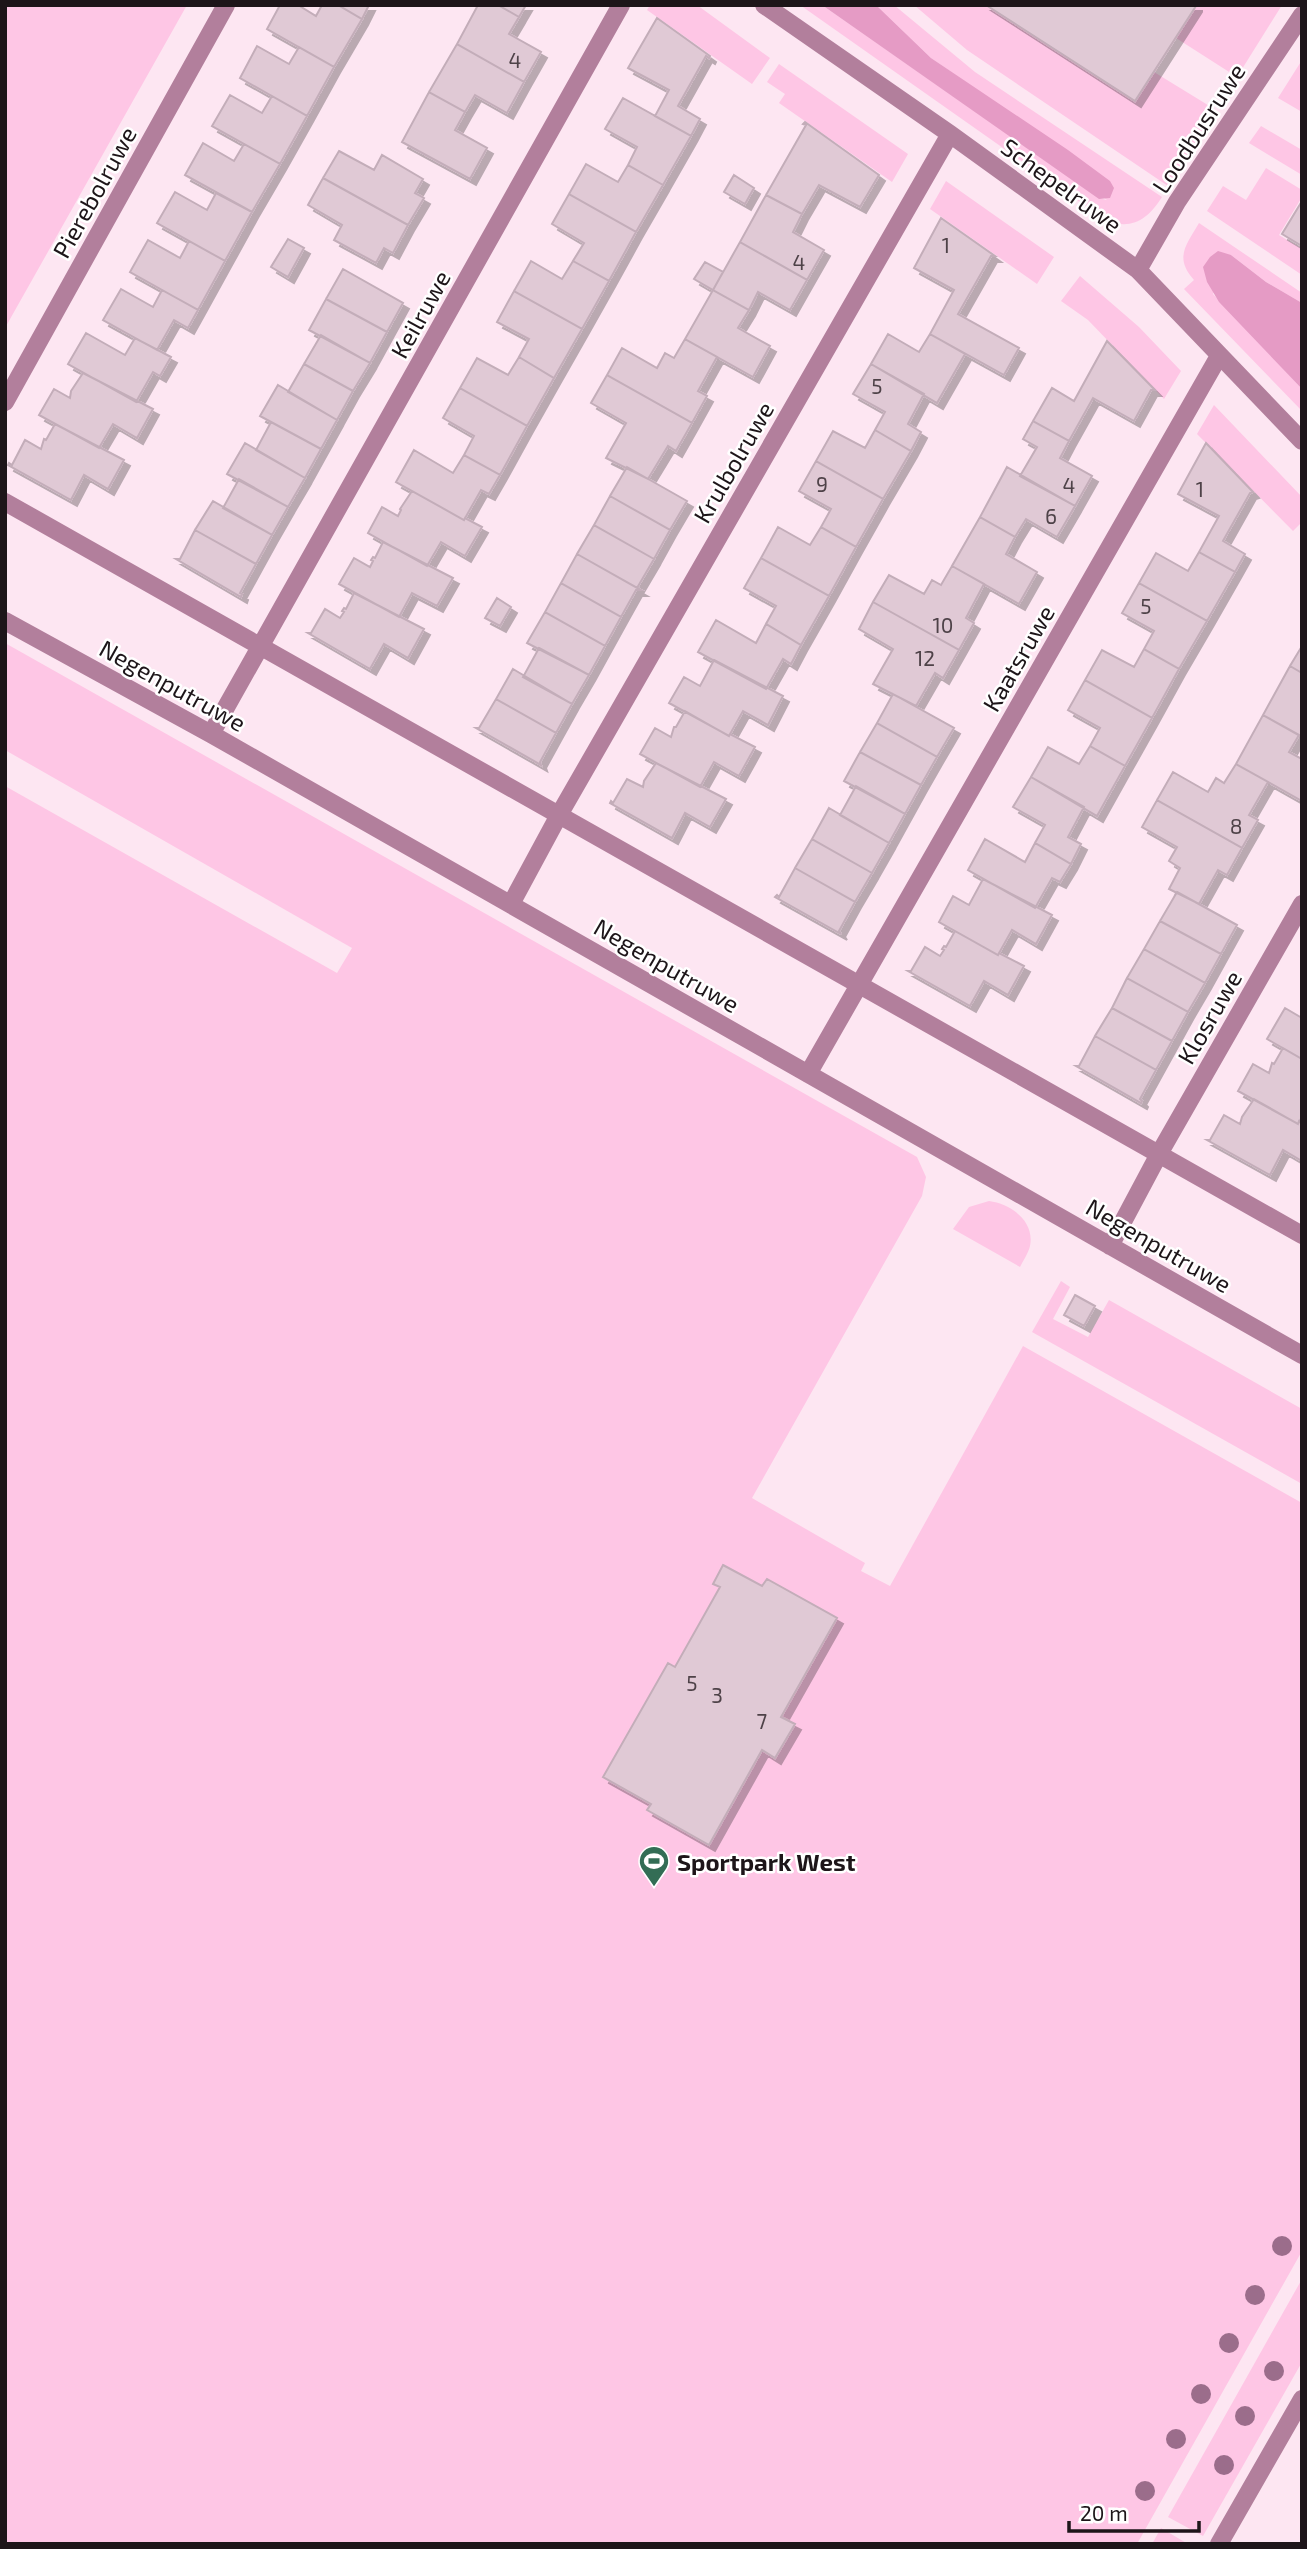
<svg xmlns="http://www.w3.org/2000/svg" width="1307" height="2549" font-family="'Exo 2',sans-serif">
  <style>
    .green { fill: #fec6e5 }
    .water { fill: #e59bc5 }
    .building { fill: #e0c9d5; stroke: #c3adb9; stroke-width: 2; filter: url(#shadow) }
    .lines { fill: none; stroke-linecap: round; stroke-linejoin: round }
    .street { stroke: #b27f9c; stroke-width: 18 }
    .tree { fill: #9b6d8b }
    .labels { text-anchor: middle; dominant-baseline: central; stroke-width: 5; stroke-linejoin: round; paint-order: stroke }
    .number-label { font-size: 21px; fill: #4e4248 }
    .street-label { font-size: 24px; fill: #1d1519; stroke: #fff }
    .poi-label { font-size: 24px; font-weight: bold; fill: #1d1519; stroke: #fff; text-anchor: start }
  </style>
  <defs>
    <filter id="shadow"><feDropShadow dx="6" dy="6" stdDeviation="0" flood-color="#0004"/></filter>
  </defs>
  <rect width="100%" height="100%" fill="#fde6f2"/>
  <path class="green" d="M5,5h182l-182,323z
    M650,5h47l73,53 -18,26 -105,-74z
    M800,5h22l277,193 8,2 -137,-115 -39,-27 -55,-53h18l81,67 187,125c-14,22 -29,33 -55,24z
    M914,5h72l149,96 19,-29 62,38 -48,76 -201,-136z
    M1196,5h86l-45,72 -61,-39z
    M1302,60v52l-24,-14z
    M779,64l129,90 -16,28 -113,-79 6,-9 -18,-12z
    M1261,126l41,24v25l-53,-32z
    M1266,168l36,22v7l-23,38 23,14v26l-95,-64 16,-25 23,14z
    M946,181l108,76 -17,27 -107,-75z
    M1199,223l103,70v10l-36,-21 -35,-27 -18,39 89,95v22l-118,-122 10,-9c-20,-22 -8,-35 5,-57z
    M1080,276l59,51 42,44 -17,28 -76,-79 -27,-19z
    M1214,405l88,92v25l-9,9 -96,-97z
    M5,643l912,514 9,20 -4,19 -170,302 113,65 -4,8 29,15 133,-240 279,157v748l-165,293h-1132v-1758l332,187 15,-25 -347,-198z
    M989,1201c22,3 46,20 41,45 -2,8 -7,15 -10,21l-67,-38 16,-22z
    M1061,1281l9,6 -17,32 35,18 21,-37 193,109v75l-270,-152z
    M1302,2279v83l-99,174 -35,-19z
    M1161,2528l27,16h-36z"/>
  <path class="water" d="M822,5h54l55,53 137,92 42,31 4,7 -4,10 -11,1z
    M1218,251l13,4 35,27 36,21v86l-83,-87 -12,-20 -4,-15 7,-10z"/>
  <path class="building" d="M280,5h18l18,11 6,-11h16l24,14 -28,48 -67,-38z
    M338,5h31l-7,14z
    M478,5h20l21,12 -10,17 32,18 -17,30 -67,-38z
    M498,5h28l-7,12z
    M986,5h210v1l-61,95z
    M657,18l53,38 -1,2 -3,-2 -28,50 22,13 -9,17 -36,-20 14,-26 -41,-22z
    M457,44l67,38 -17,31 -32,-18 -10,17 -36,-20z
    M257,46l32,18 10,-17 35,20 -27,49 -67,-38z
    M429,92l36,20 -10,18 32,18 -17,31 -68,-37z
    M230,95l32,18 10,-17 35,20 -27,48 -68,-38z
    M623,98l68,38 -28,49 -35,-20 9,-18 -32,-18z
    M805,122l74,53 -19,32 -41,-22 -17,29 -36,-19 40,-70 -3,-1z
    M203,143l31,18 10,-17 36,20 -28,48 -67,-37z
    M339,151l35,19 8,-15 41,24 -8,14 9,5 -16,27 -85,-47z
    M586,164l32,18 10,-17 35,20 -27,47 -67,-38z
    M734,175l20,13 -9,16 -21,-12z
    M323,178l85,47 -15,28 -9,-5 -8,15 -42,-23 8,-15 -34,-20z
    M175,192l32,18 9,-17 36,19 -27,49 -68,-38z
    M569,194l67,38 -27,49 -36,-20 11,-18 -32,-19z
    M766,195l36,19 -9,18 31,18 -17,30 -67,-38z
    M1302,201v45l-20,-12z
    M941,218l54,38h-4l-33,58 61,34 -15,27 -74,-41 24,-44 -40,-22z
    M288,239l16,9 -16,29 -17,-10z
    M148,240l32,18 9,-17 36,20 -27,49 -68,-38z
    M740,242l67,38 -17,30 -32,-18 -9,18 -36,-20z
    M531,261l31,18 11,-18 36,20 -27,48 -68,-38z
    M705,262l18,10 -10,18 -19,-11z
    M343,269l60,34 -16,29 -61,-33z
    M121,289l32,18 9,-17 36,20 -10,18 -14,-8 -17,30 -54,-30z
    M713,290l36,20 -11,18 32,18 -17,31 -68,-38z
    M514,291l68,38 -28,49 -35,-21 10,-18 -32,-17z
    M326,299l61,33 -17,31 -61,-33z
    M86,333l39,22 10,-17 36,19 -11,19 -7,-4 -17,30 -68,-38z
    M888,334l31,18 11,-18 35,20 -28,49 -66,-39z
    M321,335l49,28 -17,28 -49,-27z
    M685,339l32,18 -19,34 9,5 -15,27 -85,-48 15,-27 35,20 8,-15 9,5z
    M1107,341l48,49h-4l-17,31 -41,-23 -24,43 -36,-20 19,-33 22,13z
    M519,357l35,21 -27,48 -67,-38 17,-30 31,17z
    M304,364l49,27 -16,29 -49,-28z
    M871,364l53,30 -16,30 13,8 -10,19 -36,-21 10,-18 -32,-18z
    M83,373l70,36 -16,29 -24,-14 -14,24 -60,-33 15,-26 16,9 1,-7z
    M607,375l85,48 -16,28 -8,-5 -20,33 -42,-21 20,-35 -35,-20z
    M278,385l59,35 -16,29 -61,-33z
    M460,388l67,38 -27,49 -36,-20 10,-19 -31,-18z
    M1033,421l36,20 -9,17 32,18 -17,30 -55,-30 17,-29 -14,-8z
    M271,422l50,27 -16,29 -49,-28z
    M55,424l69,36 -16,29 -24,-14 -13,25 -63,-35 1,-2 3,2 13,-25 16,9 3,-10 2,1z
    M875,430l36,21 -28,48 -67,-38 17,-30 32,17z
    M245,443l60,35 -17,29 -61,-33z
    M1206,443l47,49 -3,1 -27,48 22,13 -10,18 -36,-20 20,-36 -41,-22z
    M414,450l39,23 11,-18 36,20 -11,19 -8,-4 -17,30 -68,-38z
    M816,461l67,38 -27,48 -35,-20 10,-18 -32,-18z
    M627,467l60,34 -17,29 -60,-34z
    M1007,467l68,39 -18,31 -31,-18 -11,18 -35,-20z
    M239,479l49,28 -16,28 -49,-27z
    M412,491l52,29 1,-2 17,9 -17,29 -24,-14 -14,24 -59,-33 14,-26 16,9 3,-6 -1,-1z
    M610,496l60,34 -16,29 -60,-34z
    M213,501l59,34 -16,29 -61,-34z
    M980,517l35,20 -9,17 31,18 -18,32 -67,-38z
    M594,525l60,34 -17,29 -60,-34z
    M778,527l32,18 11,-18 35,20 -27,49 -68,-38z
    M195,530l61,34 -16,29 2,1 -1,3 -65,-38h4z
    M383,542l70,36 -16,28 -25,-13 -13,24 -60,-33 15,-26 16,9 3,-6 -2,-1 2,-3 2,1z
    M1199,552l36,20 -28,49 -68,-38 17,-30 32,18z
    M577,554l64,36h-5l-15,27 -60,-34z
    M761,558l68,38 -28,49 -35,-21 10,-18 -32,-18z
    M952,566l32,18 -18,34 8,5 -15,27 -86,-48 16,-27 35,19 8,-14 9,5z
    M561,583l60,34 -16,29 -60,-34z
    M1139,583l68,38 -28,48 -35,-20 10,-18 -32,-18z
    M354,593l70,36 -16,29 -24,-14 -14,25 -62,-36h3l14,-24 15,9 4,-6 -2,-1 2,-3 2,1z
    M497,598l14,9 -11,19 -15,-8z
    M873,602l86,48 -16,28 -8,-5 -19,33 -43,-22 20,-35 -34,-20z
    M545,612l60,34 -16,29 -62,-32z
    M716,620l40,23 10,-19 35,21 -10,19 -8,-5 -17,30 -68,-37z
    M1302,646v27l-12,-7z
    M539,648l50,27 -17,29 -49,-27z
    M1144,649l35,20 -27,49 -67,-38 17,-30 32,17z
    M714,660l69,36 -15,29 -25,-14 -14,25 -60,-33 15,-26 16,9z
    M1290,666l12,7v64l-39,-22z
    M513,669l59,35 -16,29 -60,-34z
    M1085,680l67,38 -27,48 -35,-20 10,-18 -32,-18z
    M893,694l61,34 -17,29 -60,-34z
    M496,699l60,34 -16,29 1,3 -65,-37h3z
    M685,711l44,25 1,-2 25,13 -16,29 -25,-14 -14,25 -60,-33 15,-26 16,9 3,-10h2z
    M1263,715l36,20 -10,17 13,7v42l-66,-37z
    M877,723l60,34 -16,28 -61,-33z
    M1090,746l35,20 -28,50 -66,-39 17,-30 31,17z
    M860,752l61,33 -16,29 -61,-33z
    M656,763l70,36 -16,28 -25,-14 -13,25 -62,-35 1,-2 2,2 14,-24 16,8 1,-6z
    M1236,764l32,18 -19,33 9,5 -16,28 -85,-48 16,-28 35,20 8,-14 8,5z
    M1031,777l53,30 -16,30 13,7 -10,20 -36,-21 10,-18 -32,-18z
    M856,786l49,28 -16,29 -49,-28z
    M1157,800l85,48 -15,27 -9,-5 -19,34 -30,-15 11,-21 -11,-7 8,-14 -35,-20z
    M829,808l60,35 -17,30 -60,-34z
    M812,839l60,34 -17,29 -60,-34z
    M985,839l40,23 10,-19 36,21 -11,18 -8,-4 -17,30 -67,-38z
    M795,868l60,34 -16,29 2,3 -66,-37 2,-2 2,2z
    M983,879l69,36 -16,29 -24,-14 -14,25 -59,-33 14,-26 16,9z
    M1177,892l60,33 -16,29 -61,-33z
    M1160,921l61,33 -16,29 -61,-34z
    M955,931l43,24 1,-2 25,13 -16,29 -24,-14 -14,25 -62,-35h3l14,-24 15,9 4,-6 -2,-1 2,-3 2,1z
    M1144,949l61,34 -17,29 -61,-34z
    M1127,978l61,34 -16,29 -60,-33z
    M1112,1008l60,33 -16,29 -61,-34z
    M1285,1008l17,10v41l-35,-20z
    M1095,1036l61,34 -16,29 2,2 -1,2 -65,-37h3z
    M1283,1048l19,11v58l-4,7 -60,-33 15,-27 16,9 3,-10 2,1z
    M1254,1099l44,25 1,-3 3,2v38l-19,-11 -13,25 -63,-35h3l14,-25 16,9 2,-7z
    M1075,1295l20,11 -11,20 -20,-11z
    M723,1565l39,21 5,-7 70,39 -56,99 14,7 -20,34 -13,-8 -53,95 -62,-35 4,-6 -48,-27 65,-114 7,4 45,-80 -7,-3z"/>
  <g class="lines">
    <path class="street" d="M764,5l186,129 188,136 164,171
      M1138,270l39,-68 125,-187
      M5,402l221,-397
      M5,502l1297,733
      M5,621l206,113 1091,621
      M211,734l410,-729
      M511,904l48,-89 391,-681
      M808,1074l411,-718
      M1110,1246l49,-92 143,-250
      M1219,2544l83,-145"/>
  </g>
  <g class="tree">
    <circle cx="1282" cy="2246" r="10"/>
    <circle cx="1255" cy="2295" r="10"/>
    <circle cx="1229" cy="2343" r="10"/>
    <circle cx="1274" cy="2371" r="10"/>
    <circle cx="1201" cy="2394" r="10"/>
    <circle cx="1245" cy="2416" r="10"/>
    <circle cx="1176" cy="2439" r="10"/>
    <circle cx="1224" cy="2465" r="10"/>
    <circle cx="1145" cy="2491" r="10"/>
  </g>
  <defs>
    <g id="stadium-pin" transform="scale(1.575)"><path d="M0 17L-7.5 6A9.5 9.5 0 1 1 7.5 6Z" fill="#336d55" stroke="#fff"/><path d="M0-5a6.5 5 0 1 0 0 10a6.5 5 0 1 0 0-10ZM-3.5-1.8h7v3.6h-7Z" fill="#fff"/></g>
  </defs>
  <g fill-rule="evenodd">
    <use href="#stadium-pin" x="654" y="1861"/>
  </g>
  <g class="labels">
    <g class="number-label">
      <text x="515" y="59">4</text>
      <text x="946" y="244">1</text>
      <text x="799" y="261">4</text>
      <text x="877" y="385">5</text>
      <text x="822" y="483">9</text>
      <text x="1069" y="484">4</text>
      <text x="1200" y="488">1</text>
      <text x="1051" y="515">6</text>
      <text x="1146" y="605">5</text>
      <text x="943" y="624">10</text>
      <text x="925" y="657">12</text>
      <text x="1236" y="825">8</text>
      <text x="692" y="1682">5</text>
      <text x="717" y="1694">3</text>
      <text x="762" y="1720">7</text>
    </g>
    <g class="street-label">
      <text transform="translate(1198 128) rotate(-57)">Loodbusruwe</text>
      <text transform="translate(1062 185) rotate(36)">Schepelruwe</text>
      <text transform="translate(94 192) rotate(-61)">Pierebolruwe</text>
      <text transform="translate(420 314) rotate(-61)">Keilruwe</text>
      <text transform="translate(733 462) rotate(-60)">Krulbolruwe</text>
      <text transform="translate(1018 658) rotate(-60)">Kaatsruwe</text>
      <text transform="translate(173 685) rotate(29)">Negenputruwe</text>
      <text transform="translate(667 965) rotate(30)">Negenputruwe</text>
      <text transform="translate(1209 1017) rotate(-60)">Klosruwe</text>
      <text transform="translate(1159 1245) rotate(30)">Negenputruwe</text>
    </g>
    <g class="poi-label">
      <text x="677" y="1861">Sportpark West</text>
    </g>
  </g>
  <rect width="1307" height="2549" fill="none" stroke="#1d1519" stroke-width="14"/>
  <path d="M1069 2521v10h130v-10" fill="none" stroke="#1d1519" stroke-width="3.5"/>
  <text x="1080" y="2521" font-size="21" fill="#1d1519" stroke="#ffffff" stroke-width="5" paint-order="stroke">20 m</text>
</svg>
